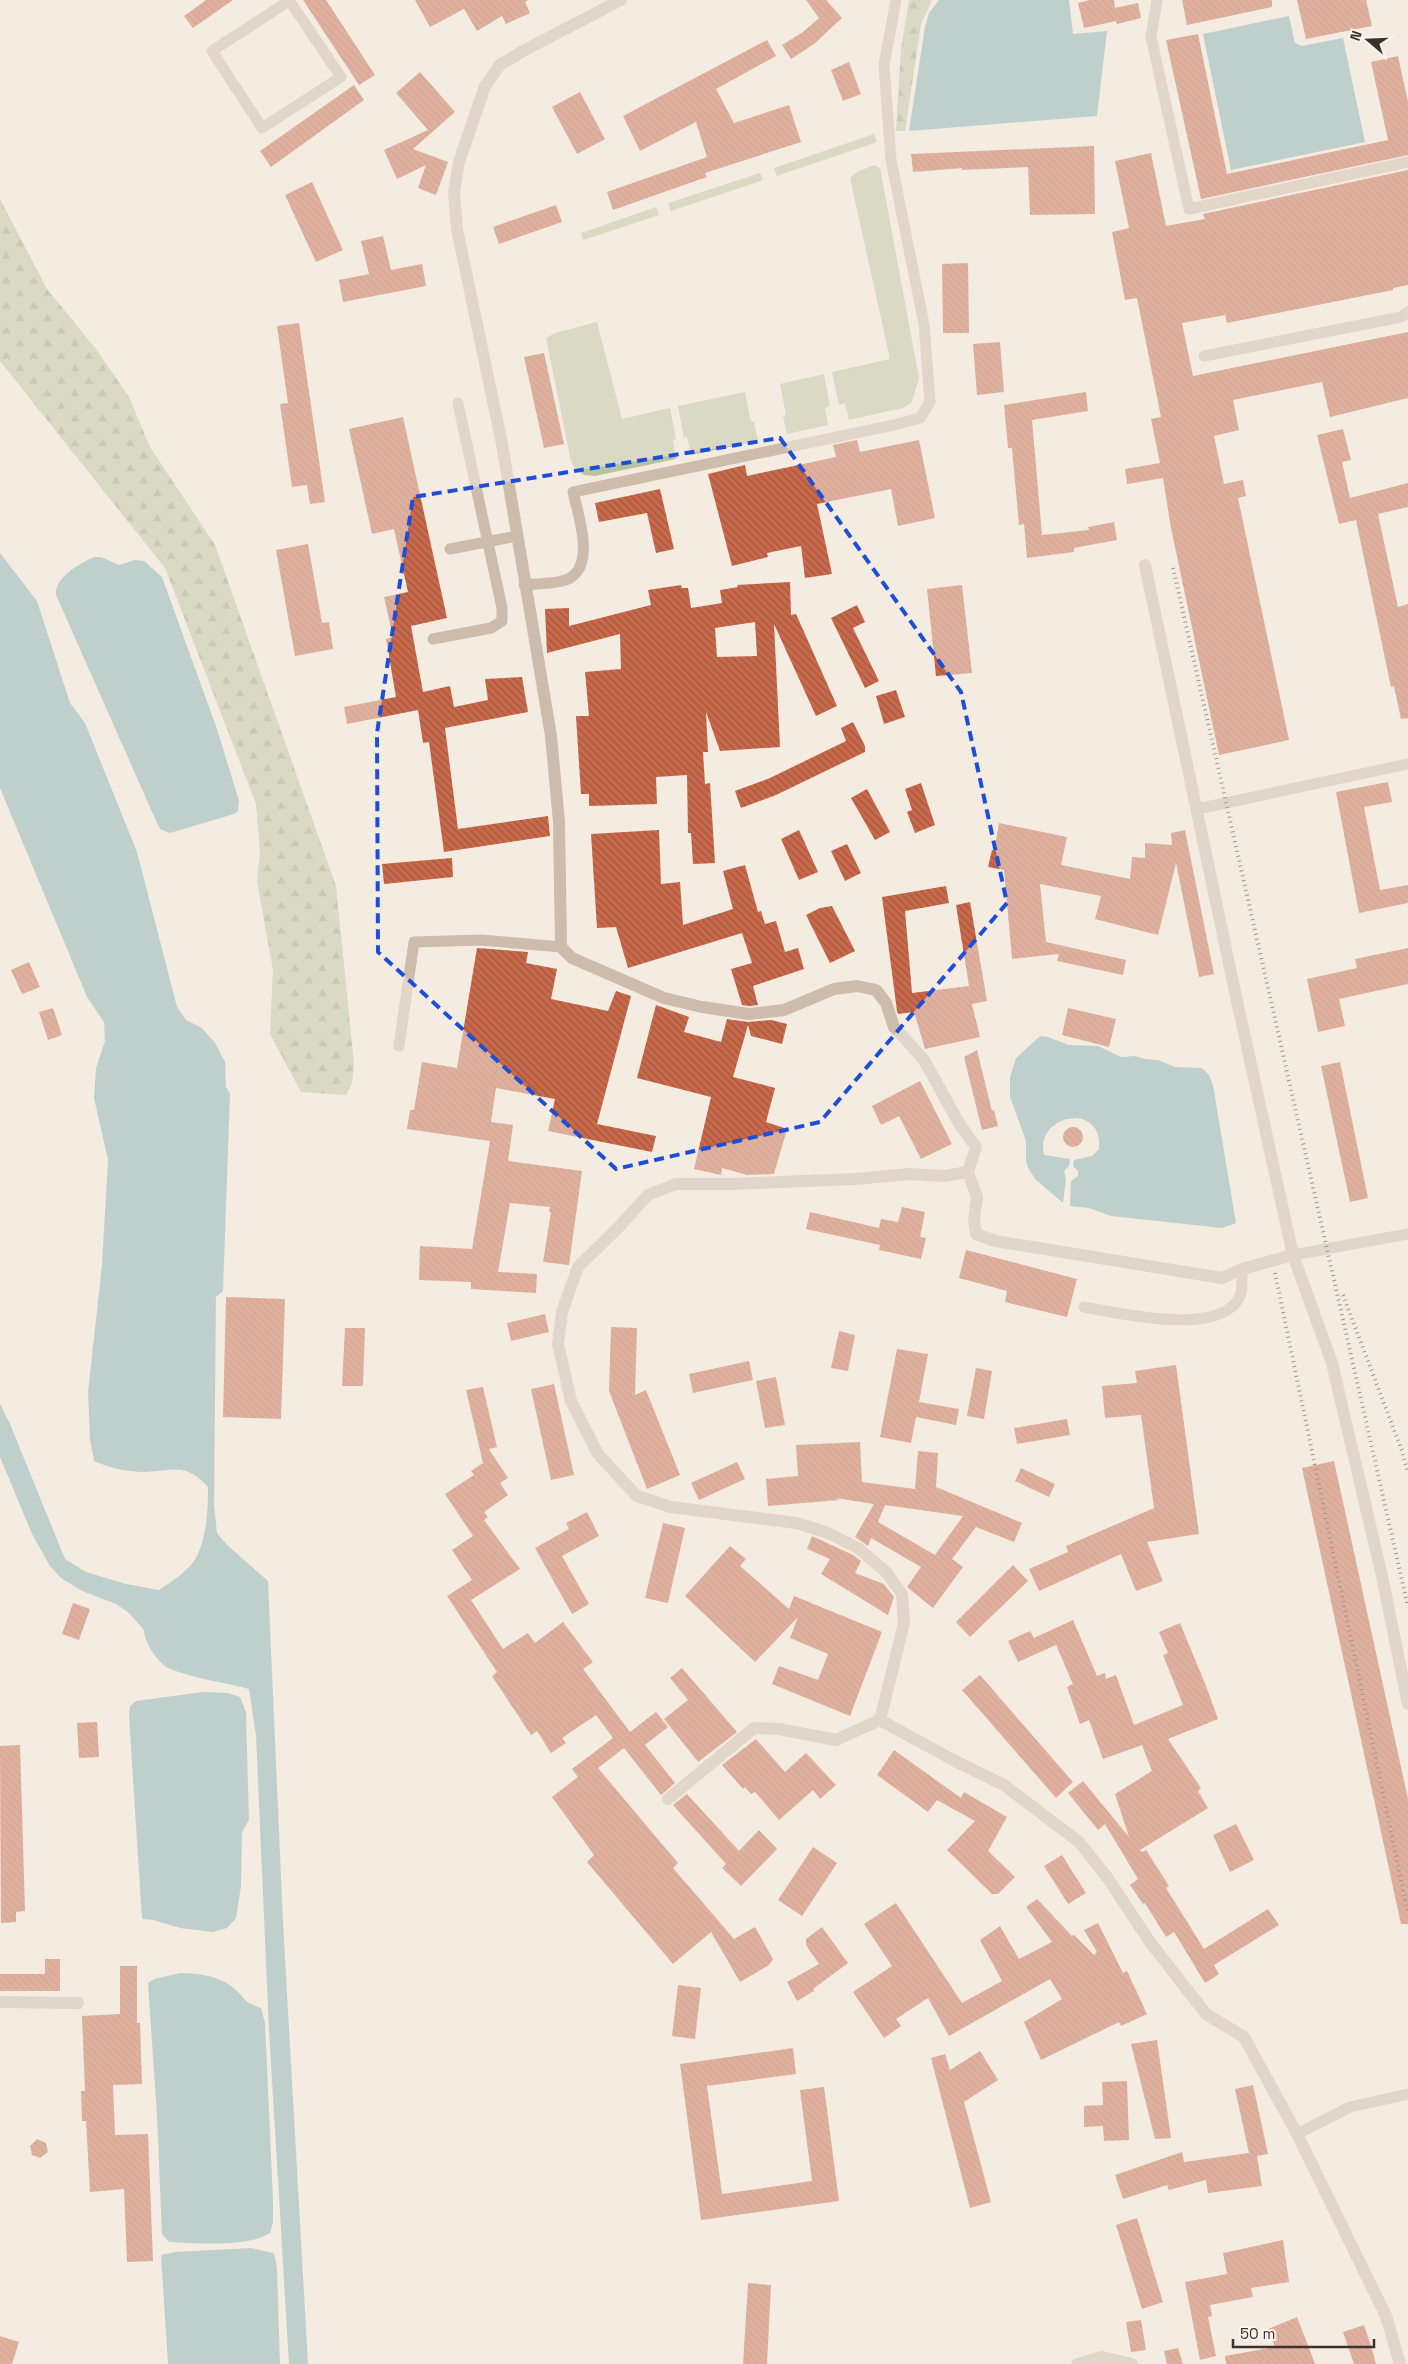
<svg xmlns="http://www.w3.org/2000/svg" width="1408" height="2364" font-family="'Space Grotesk',sans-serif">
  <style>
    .green { fill: #b8c4a0 }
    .forest { fill: url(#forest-firs) }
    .water { fill: #7fb0b2 }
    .building { fill: url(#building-back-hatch); fill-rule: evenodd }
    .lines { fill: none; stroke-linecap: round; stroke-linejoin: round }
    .lane { stroke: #cdbbac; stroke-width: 11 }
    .street { stroke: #cdbbac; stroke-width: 12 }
    .rail { stroke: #3b302b; stroke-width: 4; stroke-dasharray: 1 4; stroke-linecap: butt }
    .marked { fill: none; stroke: #1d4ed8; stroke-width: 4; stroke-dasharray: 10 6; stroke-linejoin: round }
  </style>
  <defs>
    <pattern id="forest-firs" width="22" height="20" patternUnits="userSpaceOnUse" patternTransform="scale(1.25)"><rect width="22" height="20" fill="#b8c4a0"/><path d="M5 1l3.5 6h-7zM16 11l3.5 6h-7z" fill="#97a083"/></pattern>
    <pattern id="building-back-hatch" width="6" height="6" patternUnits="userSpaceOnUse" patternTransform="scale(1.25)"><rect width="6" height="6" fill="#c8694b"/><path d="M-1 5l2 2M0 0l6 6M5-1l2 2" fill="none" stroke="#a4573f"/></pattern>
  </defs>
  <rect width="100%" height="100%" fill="#f4ebe1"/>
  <path class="green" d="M874,134l3,8 -100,34 -3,-8z
    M874,165l6,3 39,210 -7,24 -9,6 -54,12 -4,-17 -6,2 -7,-33 58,-13 -40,-181 7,-6z
    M760,173l3,7 -92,31 -3,-8z
    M656,207l3,8 -76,25 -2,-7z
    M597,322l25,97 48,-11 6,31 -3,1 3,19 -81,17 -11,-1 -9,-6 -4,-8 -25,-123 9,-5z
    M824,374l6,32 -5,2 3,17 -41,9 -4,-18 3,-1 -6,-31z
    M745,392l6,30h3l4,19 -67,14 -4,-18 -3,1 -6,-32z"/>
  <path class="forest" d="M909,0h23l-11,24 -16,107h-9l5,-82z
    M0,199l47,90 49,60 33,48 21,50 65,98 121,341 18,177 -2,21 -6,11 -45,-3 -31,-58 3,-64 -16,-89 3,-30 -4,-47 -91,-236 -165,-207z"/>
  <path class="water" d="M939,0h130l4,34 34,-3 -10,85 -188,15 16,-104 4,-14z
    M1289,16l6,27 7,3 41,-8 22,104 -134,28 -28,-136z
    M0,553l37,48 33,102 15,20 52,129 40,155 9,13 16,8 13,15 10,19 1,25 4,7 -7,197 -7,6 -2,208 3,28 9,11 42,37 15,341 25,442h-19l-20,-334 -13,-294 -7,-47c-25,-7 -58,-11 -81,-21 -9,-4 -25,-28 -24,-38l-15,-17 -13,-9 -34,-13 -21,-13 -11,-12 -18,-32 -32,-77v-53l10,20 55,135 21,13 40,12 33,6c13,-9 30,-19 38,-34 10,-20 11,-47 11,-69 -23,-25 -34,-16 -64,-15 -17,0 -34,-4 -50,-11l-4,-22 -2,-47 14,-127 6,-105 -14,-62 2,-30 9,-27 -1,-19 -17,-25 -87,-209z
    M94,557h7l18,8 16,-5 9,1 18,16 55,152 22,72 -1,10 -4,3 -64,19 -10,-4 -3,-6 -101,-228c-2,-17 24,-32 38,-38z
    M1040,1036l8,1 21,8 29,1 23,11 14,-1 10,3 13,1 17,7 27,1 7,7 4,10 23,138 -14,5 -111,-12 -22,-8 -19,-2 1,-25 7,-5v-5l-5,-5 1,-6 18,-4 7,-7c5,-48 -65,-35 -55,6l26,4 -1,7 -5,5 2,8 -3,24 -27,-23 -8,-12 -2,-8v-19l-16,-44v-20l6,-19z
    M203,1692l25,1 12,4 6,15 3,108 -7,12 -1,54 -5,32 -9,10 -14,4 -33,-4 -27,-8 -11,-1 -13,-203 1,-10 6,-5z
    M180,1973c19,0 41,3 56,17 11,11 10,13 25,18l4,15 8,177v22l-3,11c-23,15 -73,10 -101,9l-7,-8 -5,-118 -9,-133 6,-4z
    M251,2248l23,5 3,15 3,96h-112l-7,-109 14,-3z"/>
  <path class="building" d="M206,0h27l-40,28 -9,-12z
    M303,0h23l49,75 -16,10z
    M415,0h113l-3,2 5,11 -24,11 -4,-8 -25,15 -13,-22 -34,18z
    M806,0h20l16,18 -28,26 -23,15 -9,-14 21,-13 16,-14z
    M1090,0h24l1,8 23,-5 3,15 -24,6 -1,-3 -32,7 -6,-25z
    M1182,0h90v7l-85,18z
    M1297,0h69l6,26 -66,13z
    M1198,34l29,140 161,-34 -17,-78 27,-6 10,46v53l-207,44 -35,-159z
    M767,40l9,16 -60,33 18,34 55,-18 12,37 -96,31 2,4 -94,33 -6,-18 100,-35 -11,-35 -56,29 -17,-35z
    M849,62l12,32 -18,7 -12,-31z
    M420,72l35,40 -42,37 35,13 -12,33 -18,-7 8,-23 -29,14 -13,-29 44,-20 -32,-37z
    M354,85l10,15 -93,67 -11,-16z
    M580,92l25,47 -28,15 -25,-47z
    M1094,146l1,68 -65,1 -2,-48 -66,3v-2l-49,4 -2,-18z
    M1151,153l15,73 39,-7 -2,-5 205,-44v115l-15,3v2l-166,33 -2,-8 -43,8 11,53 215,-44v66l-78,19 -8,-35 -89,18 6,30 -25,6 10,48 19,-4 3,16 -8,2 51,242 -70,15 -48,-227 -8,-50 -36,6 -2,-15 35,-6 -9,-44 10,-2 -24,-119 -12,2 -13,-68 17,-4 -14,-67z
    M312,182l31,68 -27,12 -31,-67z
    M556,205l6,17 -63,22 -6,-17z
    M383,236l8,34 31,-6 4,22 -83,16 -4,-22 30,-6 -8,-33z
    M968,263l1,70h-26l-1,-69z
    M299,323l26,179 -15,2 -3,-19 -15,2 -12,-83 8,-1 -11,-77z
    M1000,342l4,50 -27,3 -4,-51z
    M544,353l20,91 -20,4 -20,-91z
    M1086,392l2,19 -56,9 10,115 47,-5 -1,-3 26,-5 3,18 -43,8v4l-47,6 -3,-34 -5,1 -7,-77h-4l-4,-43z
    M403,417l44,201 -36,8 12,66 27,-6 4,21 34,-7 -3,-21 37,-2 6,35 -83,16 13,101 90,-13 2,20 -106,16 -15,-110 -6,1 -5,-33 -71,14 -3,-17 52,-10 -10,-58 7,-2 -9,-40 24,-5 -14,-63 -22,5 -23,-105z
    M1343,429l8,31 -9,2 8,36 58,-15v24l-30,7 20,93 10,-3v114l-7,1 -7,-33 -3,1 -35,-167 -17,4 -22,-89z
    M857,440l3,12 59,-12 16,78 -37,8 -7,-37 -74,15 15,70 -27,4 -4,-32 -34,7 1,4 -36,9 -24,-92 37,-9 2,11 89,-19 -3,-12z
    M660,489l14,60 -18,4 -9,-40 -48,9 -4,-19z
    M308,544l14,79 7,-1 4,27 -38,7 -19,-106z
    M790,582l1,33 5,-1 41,92 -21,10 -42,-92 6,123 -60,4 -14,-39 2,40h-5l2,32 5,-1 5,80 -22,1 -2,-31h-3l-1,-58 -31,2 1,27 -68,2v-12h-8l-5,-78h13l-4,-44 36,-3 -1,-35 -73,19 -2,-44 24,-1v18l82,-21 -3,-15 33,-5 1,3h6l3,20 31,-5 -2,-13 18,-3 -1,-2zM755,622l2,34 -40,1 -2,-29z
    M962,585l10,88 -36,3 -9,-87z
    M857,605l8,17 -12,6 26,53 -14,7 -34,-70z
    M896,690l9,27 -21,7 -8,-28z
    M853,722l12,24v6l-89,43 -35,13 -6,-17 35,-13 76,-37 -5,-13z
    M1388,782l4,20 -28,5 16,83 28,-5v18l-49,10 -23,-121z
    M921,783l14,42 -20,8 -8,-21 5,-2 -7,-21z
    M867,789l23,43 -15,8 -24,-42z
    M999,823l68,14 -6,28 69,14 2,-22 13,1v-15l27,2 -1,-12 14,-3 29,144 -15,3 -23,-114 -18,72 -63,-16 6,-23 -61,-12 6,58 80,18 -3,15 -66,-14 2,-7 -47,5 -8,-89 -16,-3 4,-17 2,1z
    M659,830l2,54 19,-2 3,43 50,-16 -10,-38 22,-6 13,47 3,-1 4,13 11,-3 9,31 13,-4 6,21 -51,17 5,19 -9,1 -7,-1 -11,-36 21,-6 -10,-30 -114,35 -12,-41 -19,1 -6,-94z
    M799,830l19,42 -19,8 -18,-41z
    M847,844l14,29 -16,8 -14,-30z
    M452,858l1,19 -69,7 -2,-20z
    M946,886l3,17 -44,8 7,82 57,-7 -13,-81 14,-3 17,99 -15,3 8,33 -55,12 -11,-37 -16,2 -1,-3 -15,-114z
    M832,906l23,45 -25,12 -24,-48 14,-7z
    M477,948l51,4 -2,11 31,6 -6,30 57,12 8,-20 15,5 -34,128 59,12 -4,16 -104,-21 7,-32 -59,-11 -5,34 22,3 -5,36 74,10 -13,94 -26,-3 8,-50h-2l1,-5 -40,-4 -12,69 39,2 -1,19 -65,-4v-7l-52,-2 1,-34 52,3 18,-108 -83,-12 3,-19h4l8,-48 35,6z
    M1408,948v36l-69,15 6,27 -27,6 -11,-53 50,-11 -2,-9z
    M29,962l11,25 -18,7 -11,-24z
    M656,1005l33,12 -5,15 37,10 6,-23 21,3 23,-2 16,4 -5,20 -31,-8 -3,-11 -15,52 42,11 -9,34 21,7 -13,45 -27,1 -25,-7 -1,7 -27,-6 17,-72 -74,-19z
    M53,1008l9,27 -14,5 -9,-28z
    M1068,1008l48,11 -7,28 -47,-12z
    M977,1050l15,61 2,-1 4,16 -16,4 -18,-73z
    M1340,1062l28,136 -18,4 -29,-136z
    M920,1081l32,63 -31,15 -22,-43 -18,9 -9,-19z
    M1063 1137a10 10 0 1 1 20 0a10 10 0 1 1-20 0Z
    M902,1207l23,5 -5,25 6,1 -5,21 -42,-9 1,-5 -74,-16 4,-17 69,16 2,-9 17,3z
    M966,1250l111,29 -10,38 -62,-15 2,-11 -48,-13z
    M226,1297l59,2 -4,120 -58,-2z
    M545,1314l4,18 -38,9 -4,-18z
    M611,1327l26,1 -2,67 11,-5 34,85 -33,14 -38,-98z
    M345,1328h20l-2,58h-21z
    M839,1331l16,4 -7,36 -17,-3z
    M897,1349l31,5 -9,48 40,7 -3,16 -40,-8 -5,26 -31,-6z
    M749,1361l4,19 -60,13 -4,-19z
    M1176,1365l23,169 -52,8 16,39 -27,10 -15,-37 -82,37 -10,-22 39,-17 -2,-6 88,-38 -13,-93 -36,3 -3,-32 35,-3 -2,-12z
    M976,1368l16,3 -8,48 -17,-3z
    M776,1377l9,48 -20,3 -9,-47z
    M554,1384l20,91 -23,5 -20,-91z
    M483,1387l14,60 -8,2 19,29 -8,5 8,12 -24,17 4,5 -4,3 36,49 -49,31 32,49 25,-16 7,10 28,-21 30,40 -10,7 47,63 26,-20 12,15 -23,18 30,38 -14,12 -37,-47 -26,20 80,95 -5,5 61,71 21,-12 18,32 -4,6 -29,17 -29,-50 -38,32 -86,-102 7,-7 -42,-58 26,-20 -6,-8 41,-31 -17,-23 -34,23 4,5 -15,10 -14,-22 -6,4 -39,-59 5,-4 -50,-76 25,-16 -20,-30 21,-14 -28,-42 29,-19 -3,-4 12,-8 -17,-73z
    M1067,1419l3,16 -53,9 -3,-16z
    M860,1442l2,40 53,7 3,-38 20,2 -2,34 86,36 -8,19 -38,-15 -24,32 11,8 -30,41 -26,-21 14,-20 -50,-29 -3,8 -13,-9 19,-33 -38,-6 3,2 -71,6 -2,-27 32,-3 -2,-31zM885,1505l78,11 -28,39 -57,-33z
    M1334,1461l74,338v125h-7l-99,-456z
    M737,1462l8,17 -46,21 -8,-17z
    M1021,1468l34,16 -6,13 -34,-16z
    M587,1512l12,24 -37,20 27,48 -17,10 -37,-66 34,-19 -3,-6z
    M663,1523l22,5 -17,75 -23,-5z
    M812,1536l41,19 8,6 -6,12 29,11 10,13 -6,18 -67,-41 9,-15 -23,-10z
    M730,1546l16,13 -6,7 49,43 5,-13 88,36 -32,84 -78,-32 7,-18 39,14 10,-26 -38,-16 8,-21 -43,45 -70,-66z
    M1013,1565l15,16 -58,56 -14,-15z
    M73,1603l17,6 -11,31 -17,-6z
    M1073,1620l24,56 8,-3 1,6 10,-4 18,50 49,-20 -20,-50 5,-2 -9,-21 21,-9 28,68 10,28 -50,20 33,49 -3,3 10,17 -68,42 2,2 4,-2 23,36 -3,2 38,61 64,-40 11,16 -65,40 5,9 -14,9 -31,-51 -8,5 -21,-34 -2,1 -13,-19 8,-6 -33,-55 -7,6 -30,-37 15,-12 46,56 -14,-43 37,-23 -10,-26 -39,14 -14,-39 -9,4 -13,-37 6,-3 -17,-39 -38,17 -10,-21 22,-10 4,7z
    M682,1668l55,64 -39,30 -34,-43 24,-19 -18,-22z
    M980,1675l93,107 -17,16 -94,-108z
    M97,1722l2,35 -20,1 -2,-35z
    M756,1739l29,33 21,-19 30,32 -16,14 -7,-9 -34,30 -24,-28 -4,2 -6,-7 -2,2 -21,-24z
    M20,1745l5,166 -9,1v10l-15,1 -1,-177z
    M894,1750l67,48 3,-6 43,25 -19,34 27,26 -17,17h-6l-45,-44 28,-29 -38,-21 -9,12 -51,-37z
    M687,1794l52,57 20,-21 18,19 -36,37 -19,-18 4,-4 -53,-59z
    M1236,1824l18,36 -24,12 -17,-37z
    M813,1847l24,16 -35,53 -24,-16z
    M1062,1855l24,38 -18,11 -24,-38z
    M1037,1899l35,37 2,-1 20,20 3,-3 -13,-22 14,-7 25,50 4,-2 20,43 -26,12 -2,-4 -78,38 -17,-38 38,-23 -12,-20 -101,57 -21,-38 -32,21 5,7 -17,12 -31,-46 39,-26 -28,-42 32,-21 66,100 40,-22 -22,-41 20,-14 19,33 33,-17 -26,-35z
    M822,1927l26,36 -35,26 1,2 -17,10 -10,-19 32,-18 -13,-19v-6z
    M45,1959h15v32h-60v-17h45z
    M120,1966h17v57h3l2,61 -29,1 2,50 33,-1 5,127 -26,1 -3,-73 -34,3 -4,-71h-4l-1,-30h4l-3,-75 38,-2z
    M678,1985l23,3 -6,51 -23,-3z
    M1157,2040l14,98 -16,1 -24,-95z
    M793,2048l3,26 -89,12 15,108 90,-13 -12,-91 24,-3 15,114 -138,19 -21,-156z
    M980,2051l18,29 -34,22 27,100 -21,6 -39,-150 14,-4 5,16z
    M1127,2081l2,59 -25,1 -1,-15 -19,1v-21l19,-1 -1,-23z
    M1253,2085l15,69 -11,2 5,30 -54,7 -2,-13 -37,10 -2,-5 -44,14 -8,-24 67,-23 2,10 65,-9 -14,-64z
    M37,2139l9,4 2,9 -8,6 -8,-3 -2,-9z
    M1137,2218l26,84 -21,7 -26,-84z
    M1283,2240l6,42 -38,6 2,9 -43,8 2,11 -4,1 8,39 -16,4 -15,-78 42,-8 -4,-21z
    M748,2283l23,2 -4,79h-24z
    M1297,2317l18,47h-89l-1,-8 50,-9 -7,-18z
    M1141,2320l5,30 -15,2 -5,-30z
    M1364,2325l7,21 5,18h-22l-11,-32z
    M0,2336l19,6 -7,22h-12z
    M1178,2348l5,16h-16l-3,-13z"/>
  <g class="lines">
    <path class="lane" d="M289,0l52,77 -79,51 -50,-77 77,-50
      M1157,0l-6,37 38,172 219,-47
      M1204,356l197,-39 7,-5
      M450,549l67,-13
      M524,585c14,-2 40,0 50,-10 19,-17 4,-62 -1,-83l321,-67 26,-7 10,-16 -6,-78 -33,-164 -7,-95 12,-65
      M433,639l58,-11 11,-7v-13l-44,-205
      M1197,809l211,-45
      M399,1046l15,-104 67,-2 80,7
      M1293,1255l115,-21
      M1084,1307c35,6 137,31 156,-11 3,-7 2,-19 2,-27
      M1297,2134l53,-27 58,-13"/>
    <path class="street" d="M621,0l-98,51 -23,14 -15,21 -26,76 -5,30 3,37 45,215 49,292 8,86 2,125 11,11 92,40 38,9 47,7 35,-4 50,-21 23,-3 19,4 10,13 8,24 30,33 36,65 16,22 -8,25
      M1145,565l90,427 58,263 39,108 50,213 26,128
      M1293,1255l-51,14 -20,9 -227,-37 -19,-7 -2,-15 3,-22 -9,-25 -24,4 -35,-2 -54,5 -121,5h-58l-28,11 -31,34 -39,38 -16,45 -4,32 13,57 27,53 39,42 34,11 125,16 30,9 32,16 28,24 16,22 2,29 -24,97 75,41 49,24 75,57 28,35 43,65 56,72 38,23 53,97 89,182 14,48
      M668,1799l86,-71 25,1 57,11 44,-20
      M0,2002l78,1
      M1077,2364l25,-7 30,7"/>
    <path class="rail" d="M1173,568l235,1039
      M1275,1273l133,641
      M1343,1295l59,156 6,22"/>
  </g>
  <path d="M0 0H1408V2364H0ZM780,438l181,254 46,211 -187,219 -204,47 -238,-217 -1,-219 36,-236z" fill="#f4ebe1" fill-opacity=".55" fill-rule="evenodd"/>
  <path class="marked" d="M780,438l181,254 46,211 -187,219 -204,47 -238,-217 -1,-219 36,-236z"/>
  <g transform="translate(1368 40) rotate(289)" stroke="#fbf5ee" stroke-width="4" paint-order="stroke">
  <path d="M0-4L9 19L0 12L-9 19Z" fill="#3b302b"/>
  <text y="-8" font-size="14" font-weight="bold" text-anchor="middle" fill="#3b302b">N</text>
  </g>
  <path d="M1233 2339v8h141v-8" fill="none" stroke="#3b302b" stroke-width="2.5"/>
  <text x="1240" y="2339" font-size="15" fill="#3b302b" stroke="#fbf5ee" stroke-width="4" paint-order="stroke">50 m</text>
</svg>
